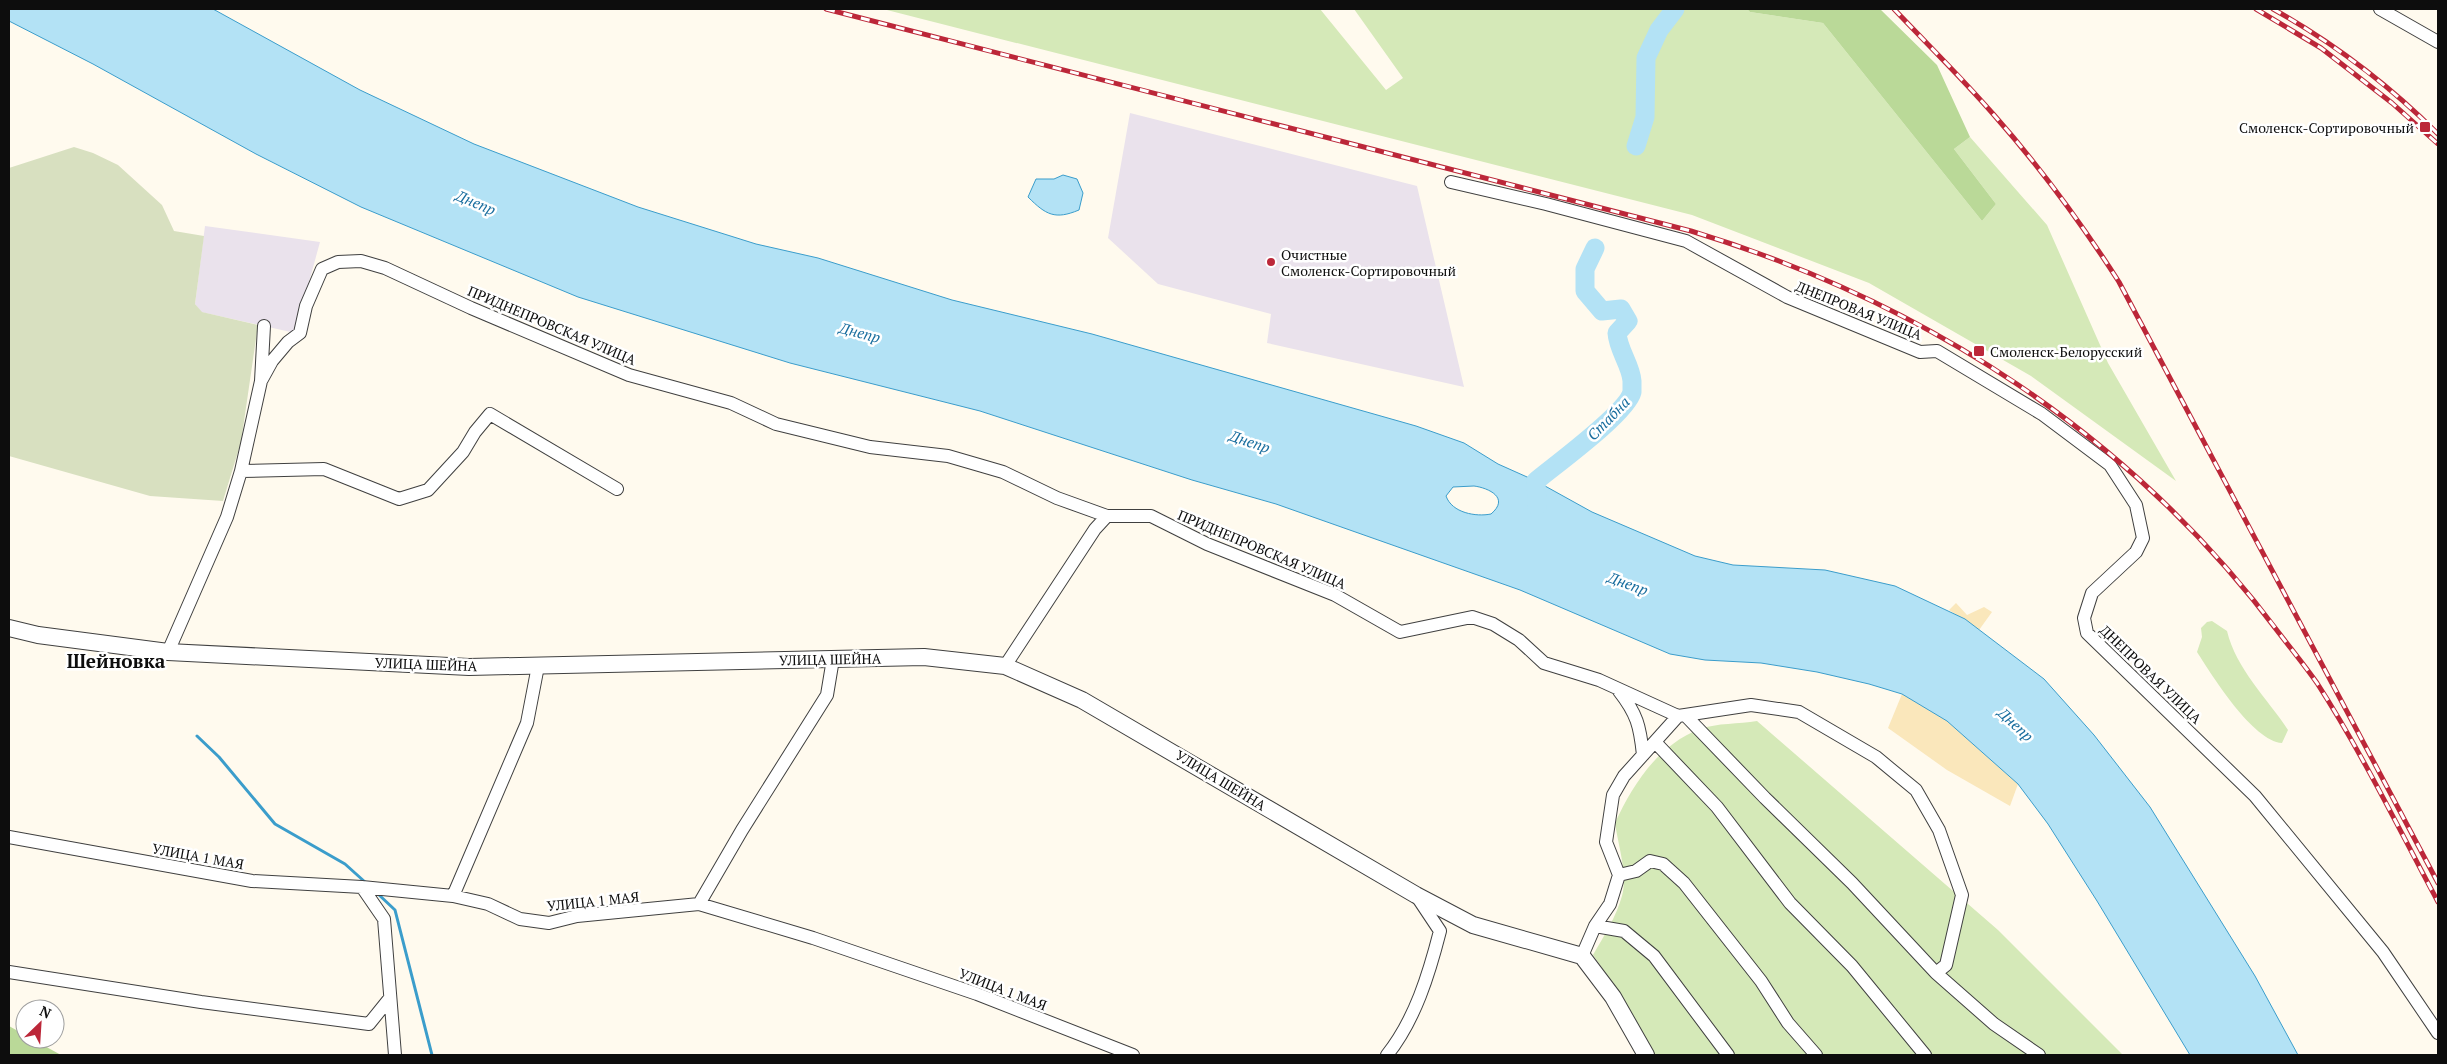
<svg xmlns="http://www.w3.org/2000/svg" width="2447" height="1064" font-family="'PT Serif',serif">
  <style>
    .industrial { fill: #eae2ec }
    .green { fill: #d5e9b8 }
    .forest { fill: #bad998 }
    .sand { fill: #fae7bb }
    .cemetery { fill: #d8e0c0 }
    .water { fill: #b3e2f5; stroke: #3b9dcb; fill-rule: evenodd }
    .lines { fill: none; stroke-linecap: round; stroke-linejoin: round }
    .stream { stroke: #3b9dcb; stroke-width: 3 }
    .river { stroke: #b3e2f5; stroke-width: 19 }
    .minor-casing { stroke: #404040; stroke-width: 14 }
    .tertiary-casing { stroke: #404040; stroke-width: 18 }
    .minor { stroke: #fff; stroke-width: 12 }
    .tertiary { stroke: #fff; stroke-width: 16 }
    .rail-casing { stroke: #bc2739; stroke-width: 5 }
    .rail { stroke: #fff; stroke-width: 3; stroke-dasharray: 9; stroke-linecap: butt }
    .poi-dot { fill: #bc2739; stroke: #fff; stroke-width: 2 }
    .labels { text-anchor: middle; dominant-baseline: central; stroke-width: 5; stroke-linejoin: round; paint-order: stroke }
    .poi-label { font-size: 14px; fill: #0d0d0d; stroke: #fff; text-anchor: start }
    .street-label { font-size: 14px; fill: #0d0d0d; stroke: #fff }
    .water-label { font-size: 15px; font-style: italic; fill: #186d9e; stroke: #fff }
    .district-label { font-size: 19px; font-weight: bold; fill: #0d0d0d; stroke: #fff }
  </style>
  <rect width="100%" height="100%" fill="#fffaee"/>
  <path class="industrial" d="M1130,113l287,73 47,201 -197,-44 4,-29 -113,-30 -50,-46z
    M205,226l115,16 -25,91 -94,-21 -6,-8z"/>
  <path class="green" d="M883,9h437l66,81 17,-12 -49,-69h393l3,3 73,11 159,198 14,-17 -42,-55 16,-12 77,88 61,138 68,118 -145,-105 -162,-93 -177,-68z
    M2212,621l15,10c9,38 40,67 61,99l-6,13c-29,-2 -69,-66 -85,-91l5,-15 -1,-9 6,-6z
    M1757,721l241,209 125,125h-469l-33,-60 -28,-40c11,-19 23,-38 29,-59 6,-22 -4,-51 -7,-73 18,-39 43,-78 85,-94 17,-6 39,-5 57,-8z"/>
  <path class="forest" d="M1747,9h133l57,56 33,72 -16,12 42,55 -14,17 -159,-198 -73,-11z
    M9,1026l16,9v4h7l29,16h-52z"/>
  <path class="sand" d="M1956,603l11,12 17,-8 8,5 -13,18 -30,-20z
    M1902,694l45,27 71,63 -8,22 -63,-36 -59,-42z"/>
  <path class="cemetery" d="M74,147l19,6 25,12 44,40 12,26 30,5 -9,68 7,8 56,13 -17,117 -18,59 -73,-5 -141,-40v-288z"/>
  <path class="water" d="M9,9h204l147,81 114,54 164,63 118,37 62,14 134,42 140,34 324,92 48,17 34,21 38,17 56,31 103,44 38,9 92,5 70,16 70,33 79,60 50,56 56,72 105,169 43,79h-108l-93,-154 -49,-77 -30,-40 -71,-63 -45,-27 -33,-10 -52,-12 -56,-9 -56,-3 -35,-6 -150,-64 -244,-86 -84,-24 -212,-69 -190,-48 -212,-66 -217,-90 -105,-53 -163,-90 -84,-43zM1474,486c15,2 36,12 17,28 -15,3 -39,-1 -45,-18l7,-9z
    M1063,175l14,4 6,14 -4,17c-24,10 -33,5 -51,-13l8,-18h18z"/>
  <g class="lines">
    <path class="stream" d="M197,736l22,21 56,67 70,40 20,18
      M377,893l18,17 37,145"/>
    <path class="river" d="M1636,146l9,-29 1,-59 13,-28 16,-21
      M1537,506l-1,-25c19,-16 91,-68 96,-89 0,-3 0,-8 0,-11 -1,-16 -14,-31 -15,-48l11,-12 -7,-12 -19,2 -17,-20v-22l10,-21"/>
    <g class="minor-casing">
      <path id="minor" d="M2380,9l58,33
        M1451,182l95,22 140,37 101,56 133,55 17,-1 105,63 68,51 26,40 7,33 -7,14 -44,41 -8,25 3,15 168,163 128,156 55,81
        M261,381l11,-20 16,-19 12,-9 6,-27 16,-37 16,-7 23,-1 24,7 86,40 158,67 102,28 45,21 94,23 78,9 55,16 54,26 50,18h44l56,28 128,51 65,37 72,-15 21,7 26,16 25,23 55,17 79,36
        M241,471l83,-2 75,30 29,-9 35,-38 12,-20 15,-18 127,75
        M168,652l59,-135 14,-46 20,-90 3,-55
        M1005,666l90,-137 12,-13
        M1619,691c18,23 21,35 24,64
        M1655,742l62,65 73,96 62,63 73,89
        M9,837l243,44 110,6 91,9 35,8 32,15 29,4 28,-7 122,-12 114,34 164,56 156,61
        M1619,875l17,-4 14,-10 13,3 21,19 77,98 27,42 28,32
        M362,887l22,32 11,136
        M453,896l74,-173 11,-57
        M699,904l43,-74 85,-135 6,-36
        M1595,926l29,5 30,25 74,99
        M1582,956l13,-30 15,-22 9,-29 -13,-33 7,-47 11,-19 54,-60 7,-1 66,-10 48,7 77,45 40,33 23,40 23,65 -16,70 -10,8 -84,-90 -87,-85 -80,-83
        M9,972l192,30 168,22 21,-26
        M1936,973l58,51 45,31
        M1387,1055c28,-35 42,-81 53,-124l-24,-36"/>
    </g>
    <g class="tertiary-casing">
      <path id="tertiary" d="M9,628l29,7 130,17 301,15 455,-10 81,9 77,34 334,195 57,30 109,31 31,41 33,58"/>
    </g>
    <use href="#minor" class="minor"/>
    <use href="#tertiary" class="tertiary"/>
    <g class="rail-casing">
      <path id="rail" d="M826,9l865,222c235,71 441,205 588,402 13,17 26,33 38,50 45,70 82,146 121,219
        M1894,9c33,35 68,69 100,106 46,52 88,109 125,167l319,601
        M2256,9l65,39 71,55 46,41
        M2273,9c59,33 117,77 165,125"/>
    </g>
    <use href="#rail" class="rail"/>
  </g>
  <g class="poi-dot">
    <rect x="2419" y="121" width="12" height="12" rx="2.5"/>
    <circle cx="1271" cy="262" r="5"/>
    <rect x="1973" y="345" width="12" height="12" rx="2.5"/>
  </g>
  <g class="labels">
    <g class="poi-label">
      <text x="2414" y="127" text-anchor="end">Смоленск-Сортировочный</text>
      <text x="1281" y="254">Очистные<tspan x="1281" dy="16">Смоленск-Сортировочный</tspan></text>
      <text x="1990" y="351">Смоленск-Белорусский</text>
    </g>
    <g class="street-label">
      <text transform="translate(1859 310) rotate(22)">ДНЕПРОВАЯ УЛИЦА</text>
      <text transform="translate(552 325) rotate(23)">ПРИДНЕПРОВСКАЯ УЛИЦА</text>
      <text transform="translate(1262 549) rotate(23)">ПРИДНЕПРОВСКАЯ УЛИЦА</text>
      <text transform="translate(830 659) rotate(-1)">УЛИЦА ШЕЙНА</text>
      <text transform="translate(426 664) rotate(2)">УЛИЦА ШЕЙНА</text>
      <text transform="translate(2151 674) rotate(44)">ДНЕПРОВАЯ УЛИЦА</text>
      <text transform="translate(1221 780) rotate(31)">УЛИЦА ШЕЙНА</text>
      <text transform="translate(198 856) rotate(10)">УЛИЦА 1 МАЯ</text>
      <text transform="translate(593 901) rotate(-6)">УЛИЦА 1 МАЯ</text>
      <text transform="translate(1003 989) rotate(21)">УЛИЦА 1 МАЯ</text>
    </g>
    <g class="water-label">
      <text transform="translate(476 202) rotate(23)">Днепр</text>
      <text transform="translate(860 332) rotate(15)">Днепр</text>
      <text transform="translate(1608 418) rotate(-46)">Стабна</text>
      <text transform="translate(1250 441) rotate(19)">Днепр</text>
      <text transform="translate(1628 583) rotate(20)">Днепр</text>
      <text transform="translate(2016 724) rotate(43)">Днепр</text>
    </g>
    <g class="district-label">
      <text x="116" y="660">Шейновка</text>
    </g>
  </g>
  <rect width="2447" height="1064" fill="none" stroke="#0d0d0d" stroke-width="20"/>
  <g transform="translate(40 1024) rotate(25)"><circle r="24" fill="#ffffff" stroke="#9e9e9e"/>
  <path d="M0-4L9 19L0 12L-9 19Z" fill="#bc2739"/>
  <text y="-8" font-size="14" font-weight="bold" text-anchor="middle" fill="#0d0d0d">N</text>
  </g>
</svg>
